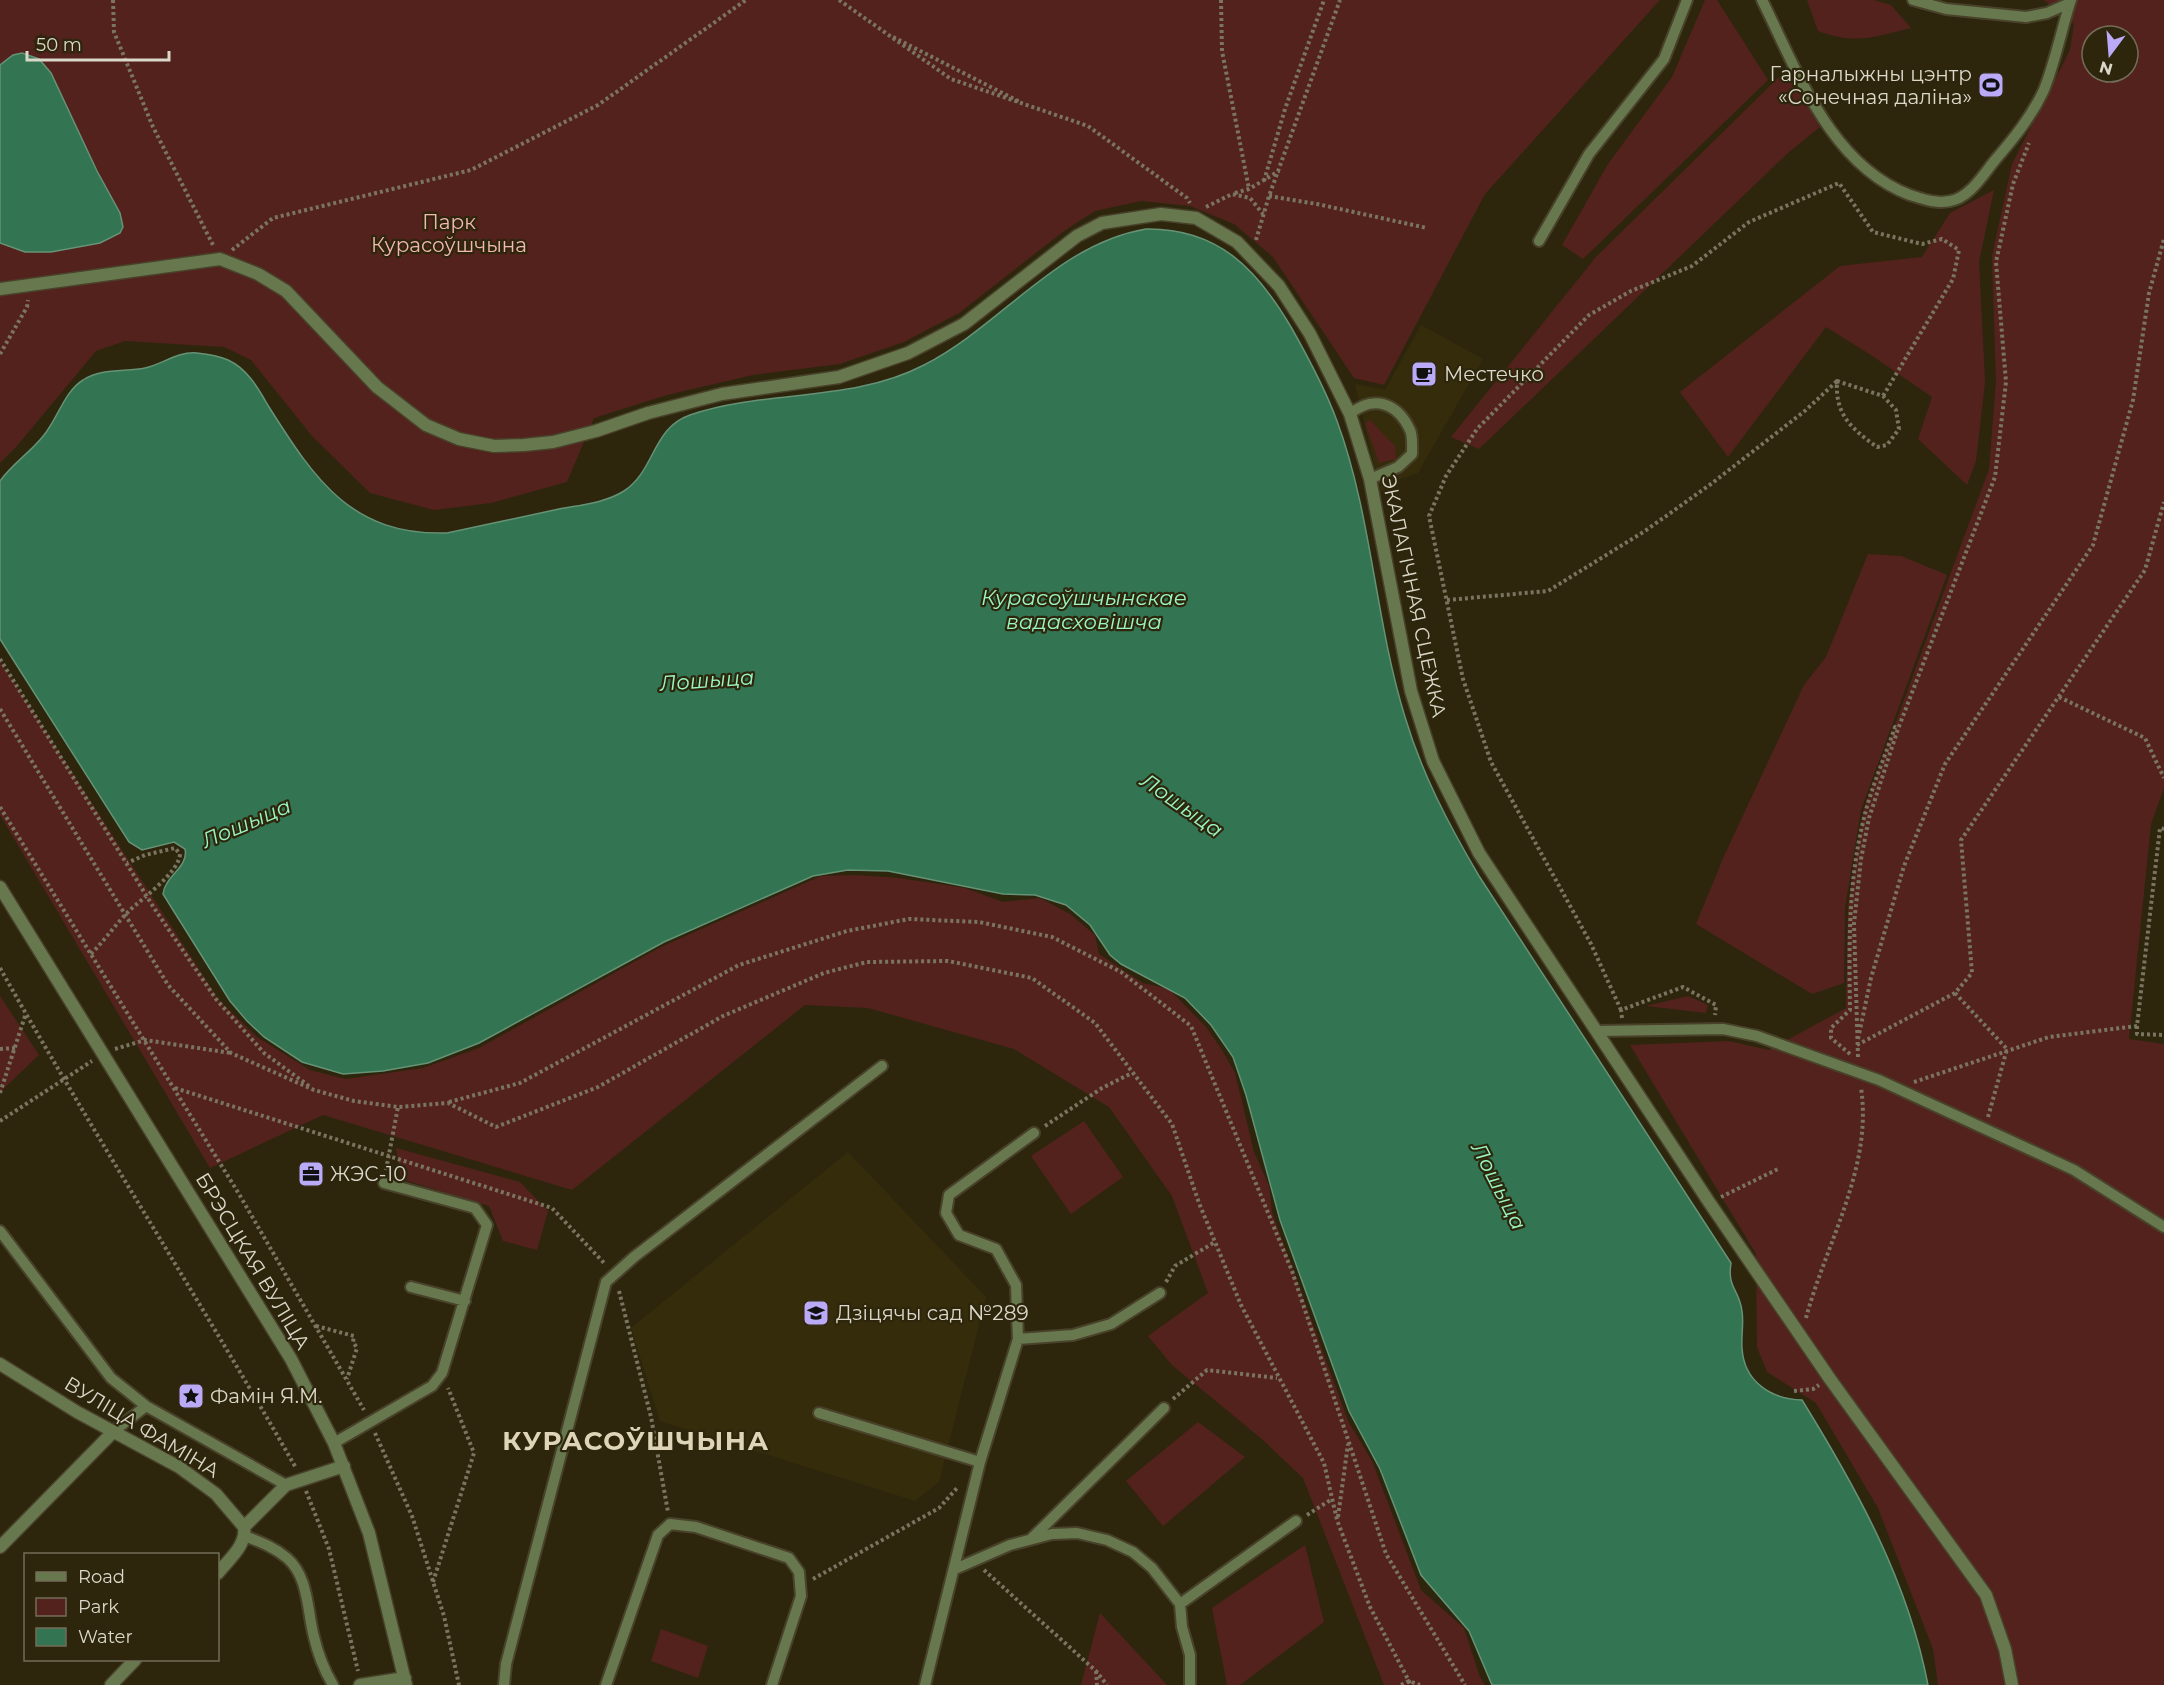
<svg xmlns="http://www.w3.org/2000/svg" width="2164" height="1685" font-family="Montserrat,sans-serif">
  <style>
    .built { fill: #352c0b }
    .green { fill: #53221c; fill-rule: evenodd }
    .water { fill: #337452; stroke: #669276; stroke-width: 1.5 }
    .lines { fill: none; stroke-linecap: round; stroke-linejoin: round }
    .service-casing { stroke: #49422b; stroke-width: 14 }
    .pedestrian-casing { stroke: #49422b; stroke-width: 15 }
    .minor-casing { stroke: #49422b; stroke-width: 15 }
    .path { stroke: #7a7460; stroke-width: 4; stroke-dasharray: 3 3; stroke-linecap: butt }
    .service { stroke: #68784e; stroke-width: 10 }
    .pedestrian { stroke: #68784e; stroke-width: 12 }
    .minor { stroke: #68784e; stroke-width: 12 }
    .labels { text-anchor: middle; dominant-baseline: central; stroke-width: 4.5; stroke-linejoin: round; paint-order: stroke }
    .poi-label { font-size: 20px; fill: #dcd8c9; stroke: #2d260d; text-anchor: start }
    .park-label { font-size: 20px; fill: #f3b8af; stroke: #2d260d }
    .street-label { font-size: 20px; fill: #dcd8c9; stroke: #2d260d }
    .water-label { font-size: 21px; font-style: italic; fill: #99f6c1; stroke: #2d260d }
    .district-label { font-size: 26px; font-weight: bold; letter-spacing: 1.5px; fill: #ded5b8; stroke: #2d260d }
  </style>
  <rect width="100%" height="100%" fill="#2d260d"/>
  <path class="built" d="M1421,325l62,34 -65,114 -21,7 -16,13 -26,-109 30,6z
    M848,1152l138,145 -47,185 -24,19 -255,-80 -29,-93z"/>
  <path class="green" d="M0,0h1660l-175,194 -101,191 -30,-7 -81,-121 -39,-33 -44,-18 -49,-5 -46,10 -31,20 -105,82 -55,29 -64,22 -87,11 -86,20 -73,23 -27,64 -76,21 -57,7 -64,-17 -58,-57 -61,-76 -27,-13 -99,-6 -29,10 -80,96 -16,16z
    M1705,0h12l51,80 -185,179 -21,-14 46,-81 64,-87z
    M1807,0h67l17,5 20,23c-38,9 -55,17 -93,3z
    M2044,0h120v788l-13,36 -22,215 35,5v641h-226l-5,-36 -55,-141 -62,-105 -49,-31 -10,-25 -1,-93 -126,-209 98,-4 41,9 77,-42 2,-102 16,-97 125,-340 7,-87 -4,-126 20,-92 58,-114 4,-26zM2092,36h36v36h-36z
    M1786,70l34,57 -31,25 -310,297 -28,-12 145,-180z
    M1994,190l-15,72 6,120 -9,79 -9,24 -49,-46 14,-42 -58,-40 -48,-30 -98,130 -48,-65 160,-126 82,-9 28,-44z
    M1370,420l25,26 1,13 -17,4 -14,-40z
    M1868,554l33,2 46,19 -86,235 -16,98 -1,75 -32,11 -116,-70 28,-68 80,-171 22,-28z
    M0,661l219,339 38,37 53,33 36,9 77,-11 56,-20 182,-101 160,-71 34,-1 44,3 66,10 38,14 37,-4 30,16 25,21 4,19 44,29 26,6 37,38 16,23 13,23 19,79 15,34 3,26 76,209 24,40 49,129 43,38 16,49 5,8h-101l-81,-207 -40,-38 -91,-75 -24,-29 60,-43 -36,-97 -63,-89 -95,-58 -146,-41 -63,-3 -233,185 -249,-75 -113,53 -210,-353z
    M0,996l39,59 -39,37z
    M1688,996l20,9 -2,8 -60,-7z
    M1084,1121l39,56 -52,37 -40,-58z
    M396,1148l124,34 28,29 -11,39 -34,-9 -14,-35 -88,-27z
    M1198,1422l47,35 -82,69 -37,-45z
    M1305,1545l19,77 -84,63h-13l-15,-77z
    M1100,1613l67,72h-86z
    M661,1629l47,17 -10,32 -47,-17z"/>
  <path class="water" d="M22,53l17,6 12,14 46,98 23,42 3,14 -3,6 -20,10 -49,9h-26l-25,-9v-178l13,-10z
    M1146,229c72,-1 111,40 145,98 17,30 34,61 46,94 35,95 38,199 68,296 17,57 44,108 74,159l252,387c-4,25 8,26 11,48 2,12 -1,25 0,37 2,34 29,51 60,52 55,89 106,181 126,285h-436l-23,-54 -48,-56 -41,-106 -31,-58 -69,-191 -34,-125 -13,-38 -22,-32 -26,-27 -64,-34 -11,-9 -20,-30 -24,-20 -31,-10 -32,-1 -115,-23 -40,-1 -35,6 -149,66 -185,101 -51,20 -45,8 -40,3 -41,-12 -38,-25 -17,-16 -17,-20 -67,-107c2,-18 26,-27 22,-45l-11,-7 -32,8 -13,-8 -129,-203v-158c13,-18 31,-29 44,-46 14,-17 20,-43 39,-55 18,-12 42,-8 62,-12 18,-4 33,-17 52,-15 10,1 22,3 31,7 20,9 31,30 41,47 46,73 83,129 178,126 37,-8 75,-16 112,-24 21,-4 46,-6 65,-18 31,-20 28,-63 66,-76 77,-26 161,-12 234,-50 78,-40 133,-121 222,-136z"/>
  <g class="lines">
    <g class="service-casing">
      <path id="service" d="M1762,0c35,70 68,165 148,195 13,4 26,9 40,6 20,-3 34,-28 46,-42 18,-21 35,-42 47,-67 11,-25 19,-65 28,-92
        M1913,0l33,9 80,8 21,-4 23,-10
        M1539,241l50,-87 75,-95 23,-59
        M1350,414c23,-19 47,-12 60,16 3,6 2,17 2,24l-14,13 -28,12
        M1598,1031l125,-2 34,7 122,44 195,90 90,57
        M0,1231l111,147 35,28 140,79
        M411,1287l54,14
        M1018,1339l55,-4 38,-11 49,-31
        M819,1413l161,49
        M114,1431l32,-25
        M334,1443l98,-57 10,-13 45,-148 -12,-17 -91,-25
        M245,1536c15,6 29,11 42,22 22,19 20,53 27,79 4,17 10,33 19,48
        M1032,1538l132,-130
        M955,1569l55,-24 42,-11 25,-1 30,7 26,12 19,16 28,36 2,23 8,28v30
        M1180,1604l116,-83
        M504,1685l2,-21 100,-382 28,-25 248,-191
        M606,1685l52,-150 12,-11 26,3 93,31 10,14 2,24 -29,89
        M925,1685l55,-223 38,-123 -2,-54 -20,-36 -37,-14 -13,-22 3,-18 85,-62"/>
    </g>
    <g class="pedestrian-casing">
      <path id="pedestrian" d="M0,289l220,-30 38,15 28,17 91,96 49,38 33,14 35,7 30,-1 29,-3 43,-11 52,-18 74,-19 117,-17 69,-24 56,-29 113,-88 25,-13 59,-9 35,4 41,24 42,44 31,48 40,80 20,65 41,212 22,70 46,92 230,349 121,177 156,216 19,54 7,36"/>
    </g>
    <g class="minor-casing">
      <path id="minor" d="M0,887l291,472 43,84 35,90 37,152
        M0,1364l77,48 102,55 37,27 28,33 42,-42 58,-19
        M0,1547l114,-116
        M218,1573c11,-14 29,-28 26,-46
        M111,1685l24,-25
        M360,1685l45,-7"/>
    </g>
    <path class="path" d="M113,0l1,32 39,95 61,120
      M839,0l112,79 137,47 99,72 3,5
      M1221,0l1,51 27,138
      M893,37l127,65
      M1264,181l21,-72 39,-109
      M1235,193l14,-4 30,-18
      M1269,196l48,8 110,24
      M1206,207l26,-13 18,4 13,16
      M1256,240l13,-44 71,-196
      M232,250l41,-32 198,-48 127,-65 148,-105
      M0,354l27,-47 1,-7
      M1837,381l46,15 13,14 3,19 -12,16 -10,2c-26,-19 -42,-32 -40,-66z
      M1447,600l101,-9 97,-60 66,-47 95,-74 31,-29
      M0,659l154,249 62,91 48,54 45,33
      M2059,697l86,41 19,40
      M0,709l168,276 63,68 83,37 40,11 44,6 50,-4 48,24 102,-40 125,-71 101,-43 43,-11 81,-1 84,17 63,45 77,101 27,79 42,102 83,158 13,57 33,87 41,78
      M0,807l239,387 125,216
      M91,954c13,-13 24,-29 37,-42 14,-14 51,-39 52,-58l-5,-6 -30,7 -18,8
      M0,968c95,169 200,332 296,500
      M1955,993l52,56 -19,68
      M1621,1010l-30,-66 -100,-182 -28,-83 -34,-163 17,-40 31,-47 112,-114 42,-24 61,-25 57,-44 90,-39 34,49 49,12 20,-5 17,11 -6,29 -70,117
      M1622,1018l-1,-8 62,-23 33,18 -1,10
      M2137,1026v8l27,1
      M1858,1039l13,-61 33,-112 41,-102 148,-219 40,-145 16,-107 15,-54
      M1857,1045l98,-52 17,-20 -11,-133 184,-270 19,-68
      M0,1049l15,-1
      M115,1049l30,-9 86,13
      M1850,1054l-19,-16v-10l19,-18c-1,-65 -2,-128 14,-192 7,-30 21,-61 31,-91l3,2
      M1858,1057l-4,-133 7,-65 8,-41 29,-89 97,-252 11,-95 -10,-120 17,-78 16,-41
      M1914,1082l135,-45 88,-11 23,-198 4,1
      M175,1088l377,120 53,56
      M0,1093l26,-80
      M449,1102l71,-19 219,-118 108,-34 62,-12 70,3 73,15 69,35 70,54 101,245 94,283 79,131
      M0,1121l92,-60
      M1045,1126l57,-38 30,-15
      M386,1170l12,-63
      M1721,1197l59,-29
      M1166,1282l9,-16 40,-24
      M619,1291l32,126 17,95
      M1806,1318c20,-75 67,-151 55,-230
      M316,1326l38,10 -1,6 4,6 -10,31
      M1794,1391l19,-2 6,-4
      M1173,1399l34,-29 70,8
      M375,1433l37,83 32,100 15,69
      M306,1491l23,58 29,122
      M1307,1515l25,-16
      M1338,1517l10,-73
      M984,1570l112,101 11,14
      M813,1579l126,-71 19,-21
      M433,1582l41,-129 -26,-65
      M1096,1671l1,14
      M1401,1685l8,-4 11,4"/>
    <use href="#service" class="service"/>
    <use href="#pedestrian" class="pedestrian"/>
    <use href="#minor" class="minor"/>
  </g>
  <defs>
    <g id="stadium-square" transform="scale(1.35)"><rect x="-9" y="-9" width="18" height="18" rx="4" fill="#baaaf7" stroke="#2d260d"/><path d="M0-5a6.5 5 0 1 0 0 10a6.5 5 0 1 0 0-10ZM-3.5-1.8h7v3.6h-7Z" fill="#111"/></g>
    <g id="cafe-square" transform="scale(1.35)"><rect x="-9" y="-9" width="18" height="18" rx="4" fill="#baaaf7" stroke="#2d260d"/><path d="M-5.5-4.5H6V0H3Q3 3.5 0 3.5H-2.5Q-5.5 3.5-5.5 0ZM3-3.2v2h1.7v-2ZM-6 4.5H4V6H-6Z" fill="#111"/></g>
    <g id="office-square" transform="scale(1.35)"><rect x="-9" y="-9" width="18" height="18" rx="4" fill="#baaaf7" stroke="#2d260d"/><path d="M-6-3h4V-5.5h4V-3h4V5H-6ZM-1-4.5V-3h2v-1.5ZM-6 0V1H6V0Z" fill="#111"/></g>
    <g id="school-square" transform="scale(1.35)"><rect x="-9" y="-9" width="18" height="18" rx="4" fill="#baaaf7" stroke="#2d260d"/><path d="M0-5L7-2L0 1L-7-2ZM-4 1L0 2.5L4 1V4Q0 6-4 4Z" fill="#111"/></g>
    <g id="sight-square" transform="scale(1.35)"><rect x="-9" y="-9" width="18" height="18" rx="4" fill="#baaaf7" stroke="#2d260d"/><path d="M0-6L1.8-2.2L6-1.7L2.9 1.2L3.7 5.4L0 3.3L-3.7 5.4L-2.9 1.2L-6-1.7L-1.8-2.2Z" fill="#111"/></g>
  </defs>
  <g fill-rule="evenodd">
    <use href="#stadium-square" x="1991" y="85"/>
    <use href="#cafe-square" x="1424" y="374"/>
    <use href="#office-square" x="311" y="1174"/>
    <use href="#school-square" x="816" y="1313"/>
    <use href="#sight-square" x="191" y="1396"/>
  </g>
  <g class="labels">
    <g class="poi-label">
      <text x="1972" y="74" text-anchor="end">Гарналыжны цэнтр<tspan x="1972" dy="23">«Сонечная даліна»</tspan></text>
      <text x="1444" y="374">Местечко</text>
      <text x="330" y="1174">ЖЭС-10</text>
      <text x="836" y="1313">Дзіцячы сад №289</text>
      <text x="210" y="1396">Фамін Я.М.</text>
    </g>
    <g class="park-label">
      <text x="449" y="222">Парк<tspan x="449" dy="23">Курасоўшчына</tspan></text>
    </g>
    <g class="street-label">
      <text transform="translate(1414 596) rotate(78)">ЭКАЛАГІЧНАЯ СЦЕЖКА</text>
      <text transform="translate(253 1261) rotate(59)">БРЭСЦКАЯ ВУЛІЦА</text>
      <text transform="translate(142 1427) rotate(31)">ВУЛІЦА ФАМІНА</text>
    </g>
    <g class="water-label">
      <text x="1084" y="597">Курасоўшчынскае<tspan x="1084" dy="24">вадасховішча</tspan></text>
      <text transform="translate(707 680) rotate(-4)">Лошыца</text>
      <text transform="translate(1182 805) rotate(35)">Лошыца</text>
      <text transform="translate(246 823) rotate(-23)">Лошыца</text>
      <text transform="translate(1499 1186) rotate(63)">Лошыца</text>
    </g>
    <g class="district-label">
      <text x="636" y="1441">КУРАСОЎШЧЫНА</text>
    </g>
  </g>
  <rect x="24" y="1553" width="195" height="108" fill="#2d260d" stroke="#736d58" stroke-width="1.5"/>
  <rect x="36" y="1572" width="30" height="9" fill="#68784e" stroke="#736d58" stroke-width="1.5"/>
  <text x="78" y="1583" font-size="18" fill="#dcd8c9">Road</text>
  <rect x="36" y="1598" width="30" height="18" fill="#53221c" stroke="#736d58" stroke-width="1.5"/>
  <text x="78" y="1613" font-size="18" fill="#dcd8c9">Park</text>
  <rect x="36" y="1628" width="30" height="18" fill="#337452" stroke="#736d58" stroke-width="1.5"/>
  <text x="78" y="1643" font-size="18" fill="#dcd8c9">Water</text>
  <g transform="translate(2110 54) rotate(196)"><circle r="28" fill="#2d260d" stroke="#736d58" stroke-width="1.5"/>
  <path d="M0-4.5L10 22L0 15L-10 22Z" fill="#baaaf7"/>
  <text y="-9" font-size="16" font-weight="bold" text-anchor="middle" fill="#dcd8c9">N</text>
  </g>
  <path d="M27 51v9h142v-9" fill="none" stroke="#dcd8c9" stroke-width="3"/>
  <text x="36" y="51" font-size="18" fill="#dcd8c9" stroke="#2d260d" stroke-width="4.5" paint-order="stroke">50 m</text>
</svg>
